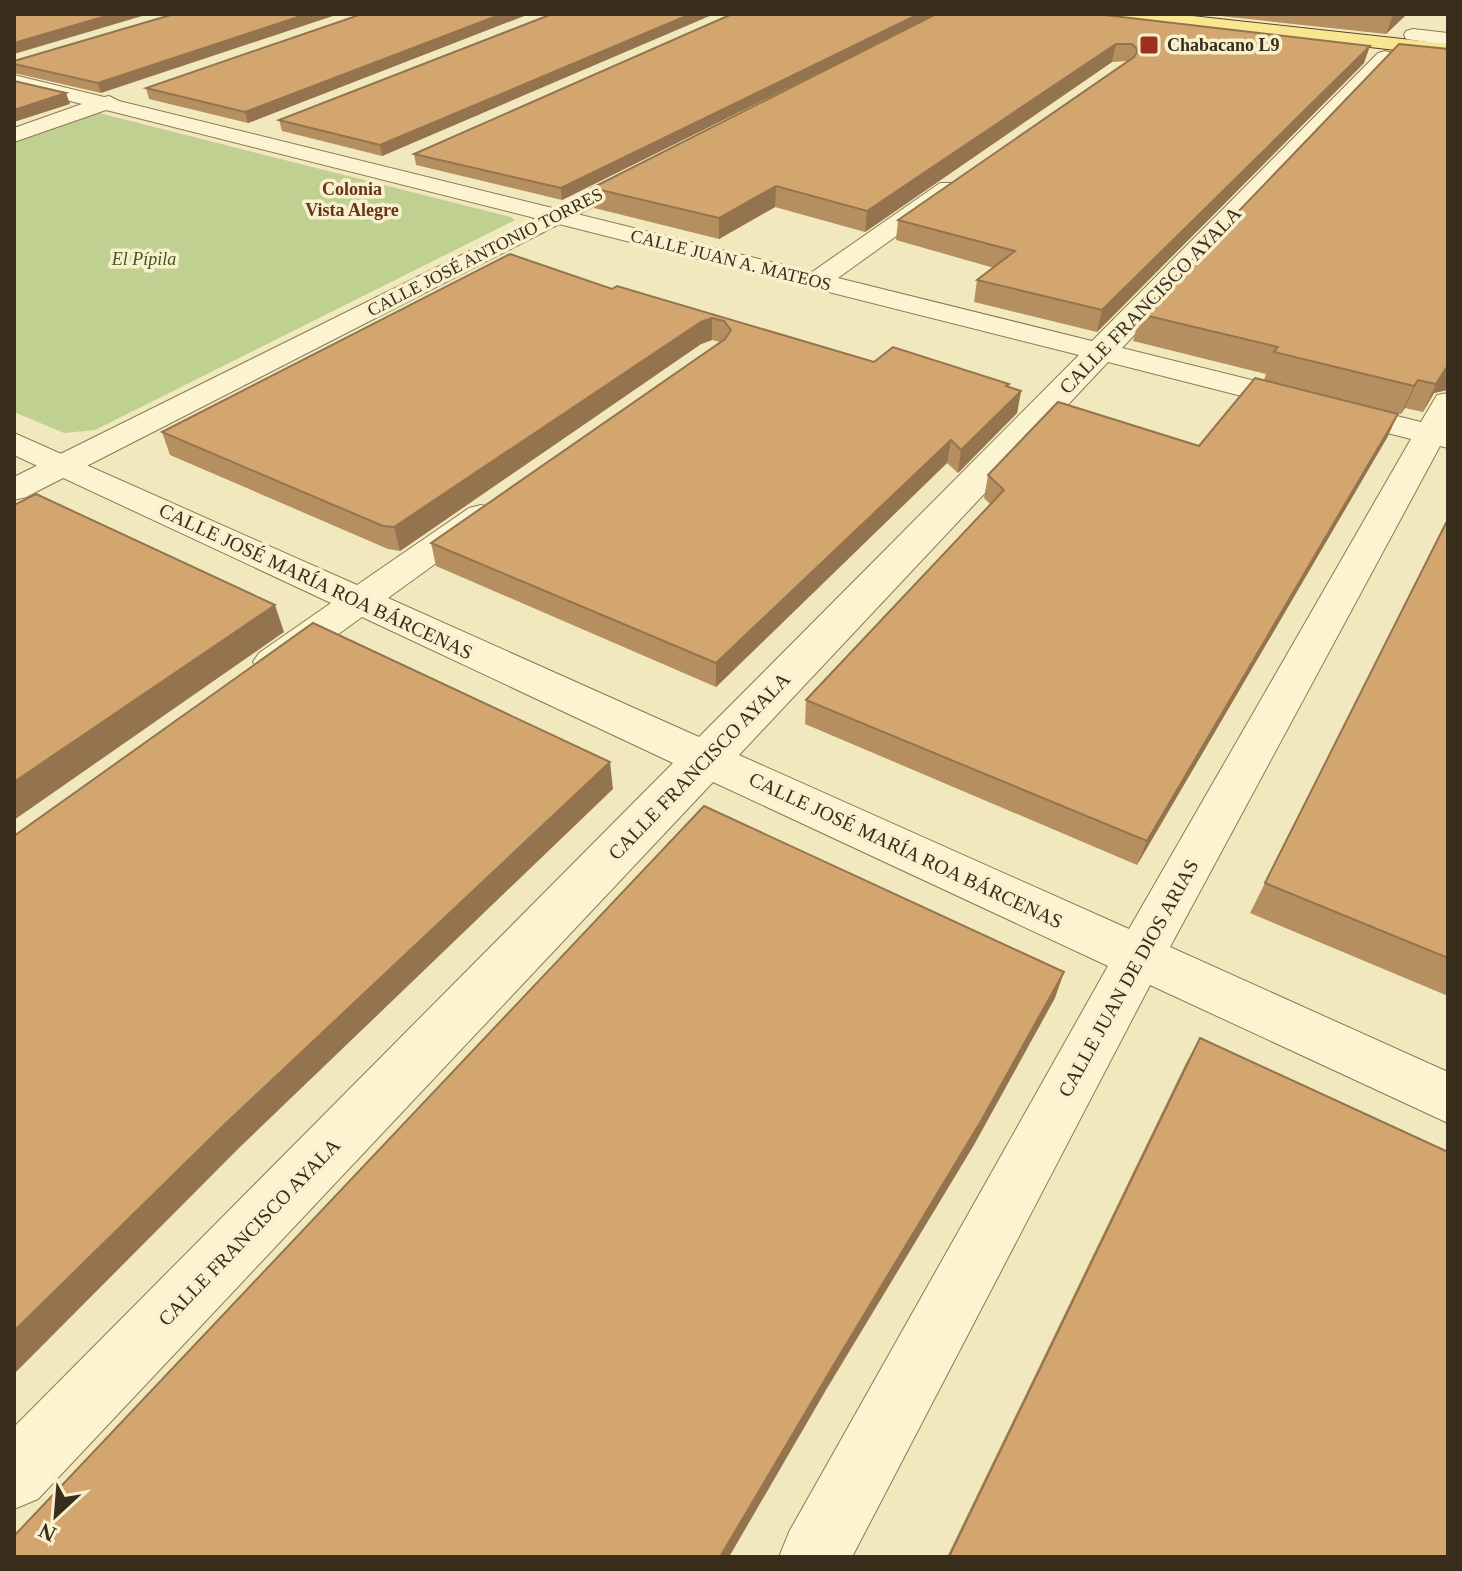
<svg xmlns="http://www.w3.org/2000/svg" width="1462" height="1571" font-family="Georgia,serif">
  <style>
    .green { fill: #c0d091 }
    .lines { fill: none; stroke-linecap: round; stroke-linejoin: round }
    .minor-casing { stroke: #8b7955; stroke-width: 2 }
    .tertiary-casing { stroke: #8b7955; stroke-width: 2 }
    .primary-casing { stroke: #58452a; stroke-width: 2 }
    .minor { fill: #fcf4d1; fill-rule: evenodd }
    .tertiary { fill: #fcf4d1; fill-rule: evenodd }
    .primary { fill: #f9e691; fill-rule: evenodd }
    .wall { fill: #b58f60 }
    .shaded-wall { fill: #94744e }
    .building { fill: #d3a670; stroke: #94744e; stroke-width: 2 }
    .poi-dot { fill: #9f2f20; stroke: #f8f1ce; stroke-width: 3 }
    .labels { text-anchor: middle; dominant-baseline: central; stroke-width: 7; stroke-linejoin: round; paint-order: stroke }
    .far-poi-label { font-size: 18px; font-weight: bold; fill: #392d1b; stroke: #f8f1ce; text-anchor: start }
    .far-neighbourhood-label { font-size: 18px; font-weight: bold; fill: #693317; stroke: #f8f1ce }
    .far-street-label { font-size: 18px; fill: #392d1b; stroke: #f8f1ce }
    .far-park-label { font-size: 18px; font-style: italic; fill: #425720; stroke: #f8f1ce }
    .street-label { font-size: 20px; fill: #392d1b; stroke: #f8f1ce }
  </style>
  <rect width="100%" height="100%" fill="#f1e9bd"/>
  <path class="green" d="M99,113l412,104 4,3 -420,210 -31,3 -50,-21v-272z"/>
  <g class="lines">
    <g class="minor-casing">
      <path id="minor" d="M1413,29l35,4v12l-42,-6 -2,-4 2,-4z
        M1385,51l7,2 3,4 -3,4 -270,287 299,74 16,-27 11,-2v55l-8,-2 -270,501 278,125v51l-298,-138 -298,572h-73l10,-25 319,-566 -395,-184 -675,717 -24,10v-82l659,-664 -311,-146 -75,54 -14,4 -14,-4 -6,-9 6,-9 72,-50 -317,-148v-22l343,152 112,-77 12,-3 12,3 5,7 -5,7 -105,76 311,139 380,-382 -973,-245 -92,32v-14l68,-24 -68,-17v-12l90,22 5,-1 10,5 693,171 128,-89h16l4,5 -4,5 -118,85 254,63 286,-288zM1108,362l303,77 -282,490 -390,-174z"/>
    </g>
    <g class="tertiary-casing">
      <path id="tertiary" d="M647,163l8,2 4,5 -4,5 -629,322 -12,3v-23z"/>
    </g>
    <g class="primary-casing">
      <path id="primary" d="M1116,14h58l274,30v12l-323,-37z"/>
    </g>
    <use href="#minor" class="minor"/>
    <use href="#tertiary" class="tertiary"/>
    <use href="#primary" class="primary"/>
  </g>
  <path class="wall" d="M174,14l-73,79 -87,-20v-12z
    M362,14h167l-281,109 -99,-24 -3,-11z
    M552,14h162l-332,142 -100,-25 -3,-11z
    M732,14h382v1l-17,-1 267,49 -267,269 -123,-30 3,-22 17,-12 -98,-28 2,-20 229,-159 -15,1 -247,170 -90,-25 -56,32 -125,-31 -2,-20 258,-131 -288,143 -146,-35 -2,-11z
    M1202,14h205l-21,20z
    M1448,49v341l-14,3 -11,19 -18,-4 -4,6 -137,-34 2,-6 -133,-33 7,-27z
    M612,289l262,73 135,22 -1,3 13,4 -4,22 -59,60 -11,-10 -231,224 -280,-121 -5,-23 289,-201 -8,-2 -11,4 -301,207 -12,-2 -218,-94 -8,-23z
    M1388,436l-251,429 -332,-141 1,-24 185,-195 -7,-7 4,-23 211,-29z
    M1448,518v478l-198,-83z
    M1200,1038l248,519h-501l239,-494z"/>
  <path class="shaded-wall" d="M113,14h36l-135,40v-11z
    M307,14h32l-238,79 -3,-10z
    M502,14h27l-281,109 -3,-11z
    M691,14h23l-332,142 -2,-11z
    M919,14h18l-375,186 -1,-12z
    M1394,14h13l-21,20 7,-19z
    M1116,44l-4,18 -247,170 2,-21z
    M1370,46l-6,17 -267,269 5,-22z
    M66,93l4,11 -56,18v-12z
    M776,186l-1,21 -56,32v-21z
    M712,318v22l-11,4 -301,207 -6,-24 307,-205z
    M1448,365l-1,25 -13,3 -11,19 13,-28z
    M1418,380l-13,28 -4,6 13,-28z
    M1021,391l-4,22 -59,60 3,-23z
    M1398,414l-10,22 -251,429 10,-24z
    M951,440l-4,23 -231,224v-24z
    M275,605l9,27 -270,188v-38z
    M610,762l3,27 -374,359 -225,226v-43l210,-206z
    M1064,972l-9,26 -81,147 -148,245 -97,167h-9z"/>
  <path class="building" d="M14,14h99l-99,29z
    M174,14h133l-209,69 -84,-19v-3z
    M362,14h140l-257,98 -99,-24z
    M552,14h139l-311,131 -101,-25z
    M732,14h187l-358,174 -147,-34z
    M936,14h160l274,32 -268,264 -125,-30 38,-29 -117,-31 236,-163 4,-7 -6,-6h-16l-249,167 -91,-25 -57,32 -127,-30z
    M1399,44l49,5v316l-12,19 -18,-4 -4,6 -140,-34 4,-5 -138,-33z
    M14,81l52,12 -52,17z
    M510,254l102,35 5,-3 257,76 19,-15 116,37 -3,2 15,5 -60,59 -10,-10 -235,223 -285,-120 294,-204 6,-9 -7,-9 -12,-3 -11,4 -307,205 -11,-1 -221,-94z
    M1255,378l143,36 -251,427 -341,-141 198,-210 -16,-15 70,-73 141,44z
    M36,494l239,111 -261,177v-277z
    M1448,519v439l-183,-75z
    M313,623l297,139 -386,363 -210,206v-495z
    M704,806l360,166 -83,149 -151,250 -110,186h-706v-21z
    M1200,1038l248,114v405h-499z"/>
  <rect class="poi-dot" x="1139" y="35" width="20" height="20" rx="4"/>
  <g class="labels">
    <g class="far-poi-label">
      <text x="1167" y="45">Chabacano L9</text>
    </g>
    <g class="far-neighbourhood-label">
      <text x="352" y="189">Colonia<tspan x="352" dy="21">Vista Alegre</tspan></text>
    </g>
    <g class="far-street-label">
      <text transform="translate(485 252) rotate(-27)">CALLE JOSÉ ANTONIO TORRES</text>
      <text transform="translate(731 260) rotate(14)">CALLE JUAN A. MATEOS</text>
    </g>
    <g class="far-park-label">
      <text x="144" y="259">El Pípila</text>
    </g>
    <g class="street-label">
      <text transform="translate(1150 300) rotate(-46)">CALLE FRANCISCO AYALA</text>
      <text transform="translate(316 581) rotate(25)">CALLE JOSÉ MARÍA ROA BÁRCENAS</text>
      <text transform="translate(699 766) rotate(-46)">CALLE FRANCISCO AYALA</text>
      <text transform="translate(906 850) rotate(25)">CALLE JOSÉ MARÍA ROA BÁRCENAS</text>
      <text transform="translate(1128 978) rotate(-61)">CALLE JUAN DE DIOS ARIAS</text>
      <text transform="translate(249 1232) rotate(-46)">CALLE FRANCISCO AYALA</text>
    </g>
  </g>
  <rect width="1462" height="1571" fill="none" stroke="#392d1b" stroke-width="32"/>
  <g transform="translate(56 1515) rotate(206)" stroke="#f8f1ce" stroke-width="6" paint-order="stroke">
  <path d="M0-6L14 30L0 20L-14 30Z" fill="#392d1b"/>
  <text y="-12" font-size="22" font-weight="bold" text-anchor="middle" fill="#392d1b">N</text>
  </g>
</svg>
